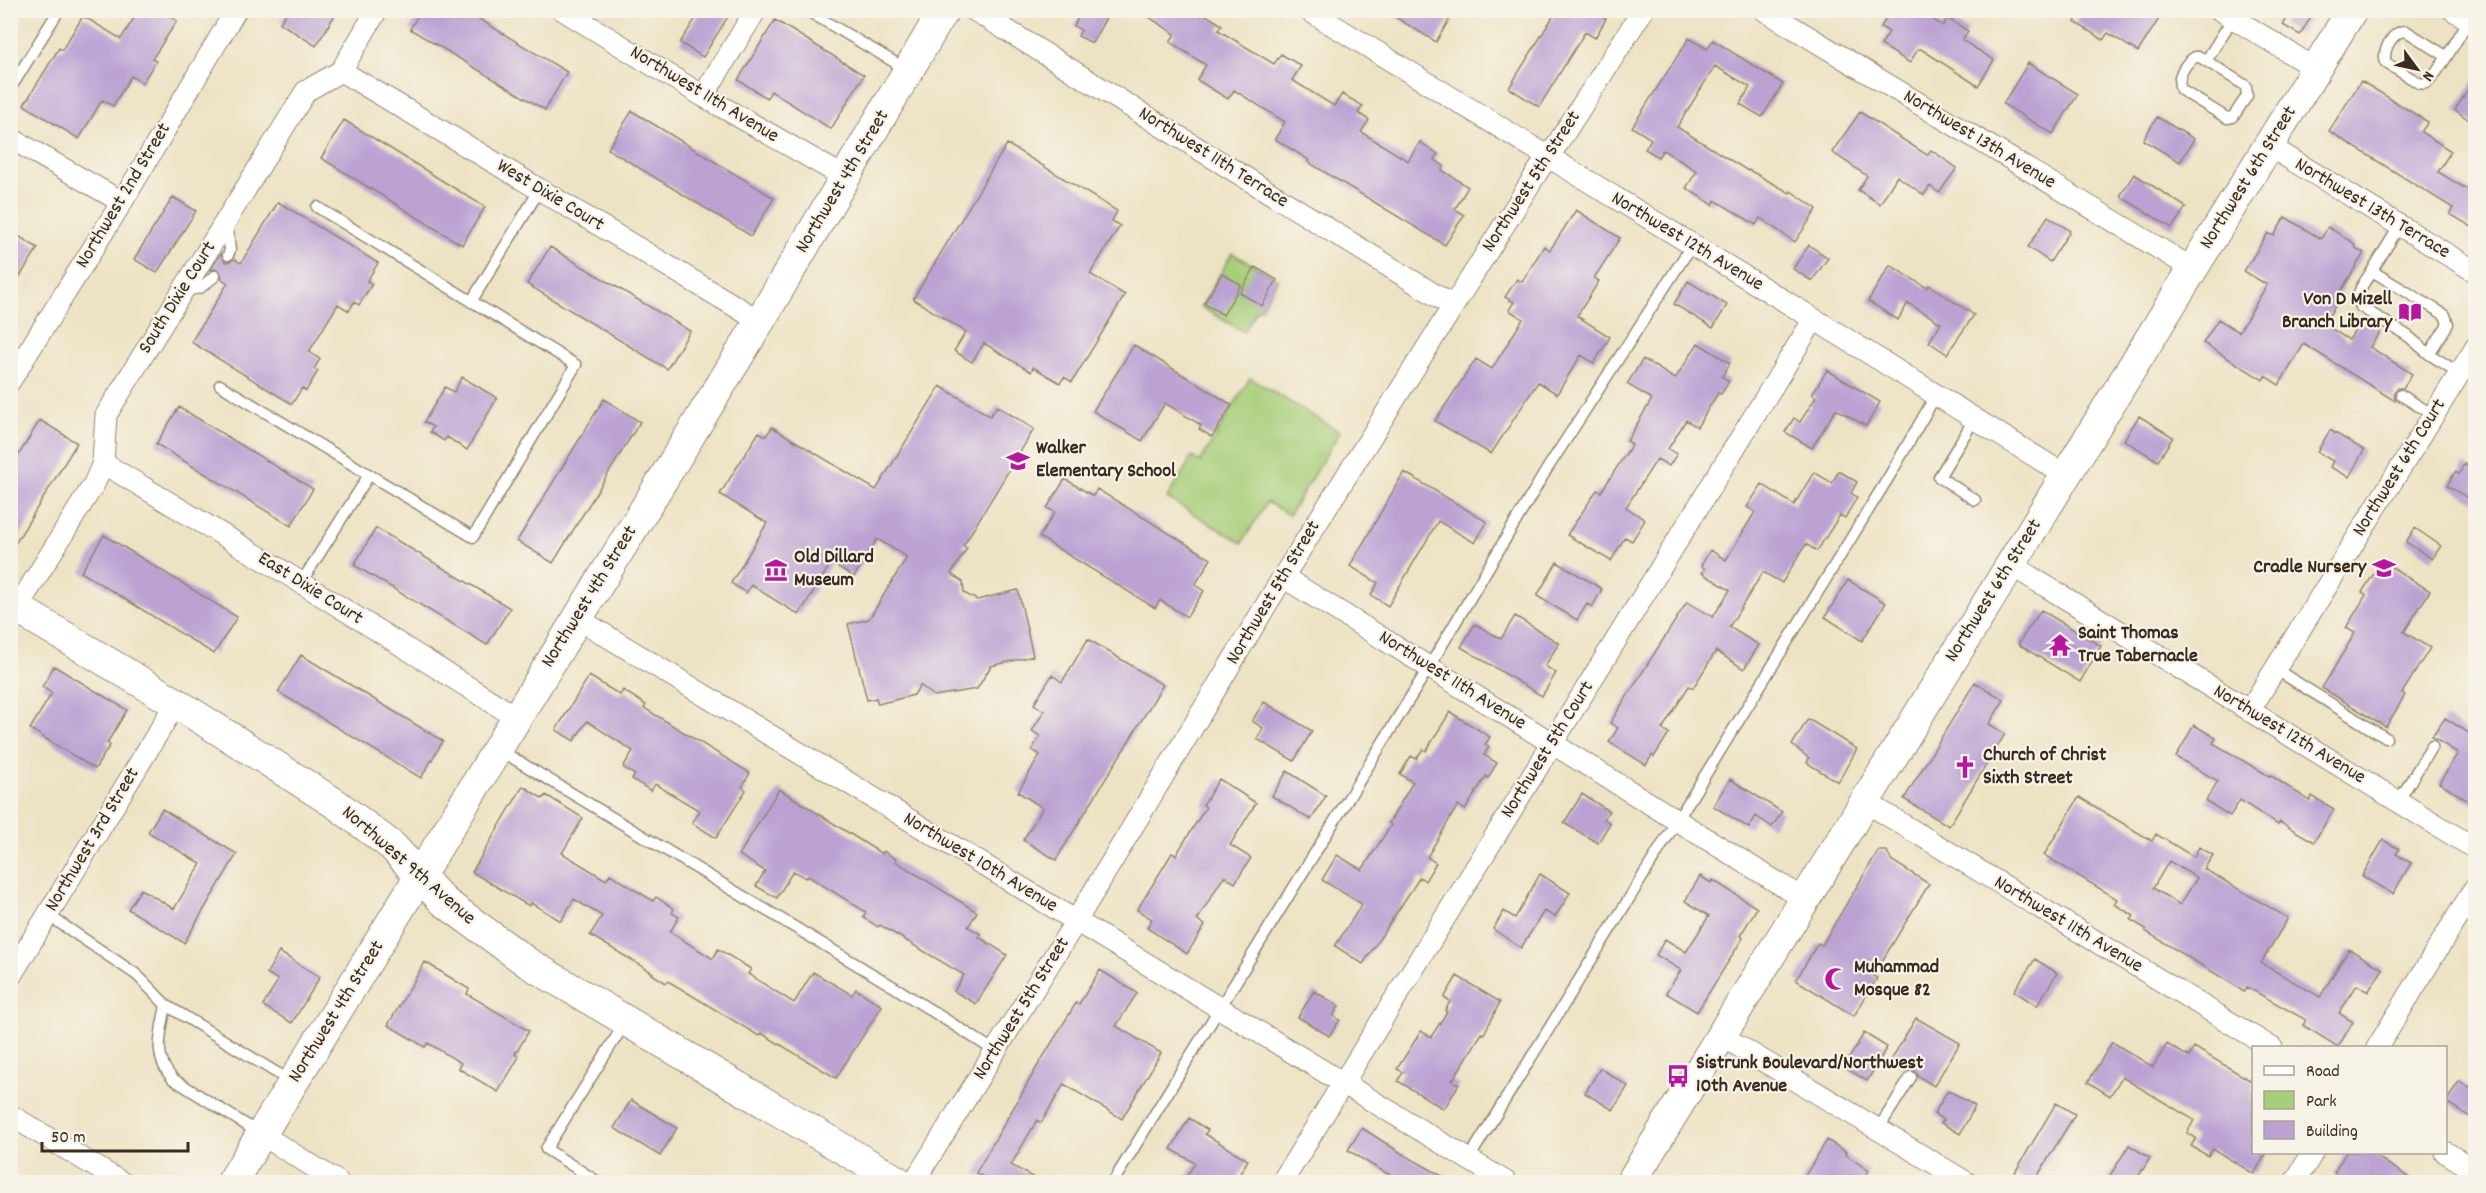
<svg xmlns="http://www.w3.org/2000/svg" width="2486" height="1193" font-family="Dekko,sans-serif">
  <style>
    .green { fill: #a7ce79; stroke: #717c4c; stroke-width: 1.5 }
    .building { fill: #bba2d3; fill-rule: evenodd }
    .lines { fill: none; stroke-linecap: round; stroke-linejoin: round }
    .lane-casing { stroke: #948671; stroke-width: 13 }
    .street-casing { stroke: #948671; stroke-width: 23 }
    .secondary-casing { stroke: #948671; stroke-width: 32 }
    .lane { stroke: #fff; stroke-width: 10 }
    .street { stroke: #fff; stroke-width: 21 }
    .secondary { stroke: #fff; stroke-width: 30 }
    .labels { text-anchor: middle; dominant-baseline: central; stroke-width: 4.5; stroke-linejoin: round; paint-order: stroke }
    .street-label { font-size: 20px; fill: #3b2a1e; stroke: #f7f3e8 }
    .poi-label { font-size: 20px; font-weight: bold; fill: #3b2a1e; stroke: #f7f3e8; text-anchor: start }
  </style>
  <rect width="100%" height="100%" fill="#f7f3e8"/>
  <filter id="ink" filterUnits="userSpaceOnUse"><feTurbulence type="fractalNoise" baseFrequency=".0167" numOctaves="2"/><feDisplacementMap in="SourceGraphic" scale="12" xChannelSelector="R" yChannelSelector="G"/><feConvolveMatrix kernelMatrix="1 2 1 2 8 2 1 2 1" color-interpolation-filters="sRGB"/></filter>
  <filter id="wash" filterUnits="userSpaceOnUse"><feTurbulence type="fractalNoise" baseFrequency=".008" numOctaves="4" result="noise"/><feDisplacementMap in="SourceGraphic" scale="24" xChannelSelector="R" yChannelSelector="G"/><feGaussianBlur stdDeviation="1.35" result="paint"/><feColorMatrix in="noise" values="0 0 0 0 0 0 0 0 0 0 0 0 0 0 0 0 0 1.4 0 .05"/><feComposite in="paint" operator="in"/></filter>
  <g filter="url(#wash)">
    <rect width="100%" height="100%" fill="#ede3c4"/>
    <path class="green" d="M1232,253l46,26 -17,29 -4,1 -13,23 -43,-25z
      M1250,378l90,54 -51,83 -22,-13 -25,41 -75,-45 25,-41 8,5z"/>
    <g id="blocks">
      <path class="building" d="M139,10h22l16,11 -25,38 4,2 -14,22 -11,-7 -18,30 -11,-6 -23,39 -55,-34 35,-57 3,2 21,-34 38,23z
        M288,10h50l-22,36 -36,-23z
        M421,10h43l103,62 -22,38 -135,-81z
        M701,10h31l-29,47 -23,-14z
        M1082,10h15l10,6 -15,27 -14,-7 3,-6 -7,-4z
        M1138,10h60l24,15 -4,5 56,34 7,-10 20,12 -9,14 42,26 8,-12 21,12 -5,7 11,7 -8,12 47,29 12,-19 18,12 -4,5 10,7 -2,4 26,17 -13,22 9,6 -19,30 -137,-83 1,-2 -34,-21 10,-17 -51,-32 -6,9 -31,-19 9,-15 -36,-23 5,-8z
        M1384,10h71l-19,32z
        M1557,10h34l15,9 -11,19 -10,-6 -46,75 -30,-19z
        M1899,10h19l25,16 4,-8 21,13 -6,9 32,20 -16,26 -57,-37h-3l-8,14 -29,-18 8,-13 -8,-5 7,-13 6,4z
        M2082,10h68l10,7 -22,35 -30,-19 -5,7 -28,-18z
        M2292,10h23l-15,25 -17,-10z
        M775,20l89,55 -33,54 -60,-38 -4,7 -29,-18z
        M1689,38l18,11 6,-9 70,44 -21,33 -22,-13 10,-17 -35,-21 -38,61 71,44 1,-1 41,23 1,-2 26,18 -22,33 -35,-24 -4,7 -41,-25 -2,5 -27,-17 11,-17 -34,-21 -5,7 -13,-8 6,-10 -19,-12z
        M2028,63l50,31 -25,40 -50,-30z
        M2475,78v46l-20,-14z
        M2361,81l67,41 -7,10 30,19 -13,21 37,22v35l-25,-15 3,-6 -124,-77z
        M632,111l142,87 -23,38 -143,-87z
        M1860,112l67,43 4,-5 26,18 -18,25 -9,-7 -6,9 -27,-19 -17,28 -22,-14 9,-14 -35,-24z
        M2157,117l37,22 -14,23 -37,-22z
        M344,120l141,87 -23,38 -141,-87z
        M1007,144l110,67 -5,10 8,5 -30,48 35,21 -53,87 -8,-5 -4,6 -27,-16 -2,5 -47,-29 -12,19 -18,-11 12,-19 -53,-33z
        M2134,174l52,33 -14,21 -52,-32z
        M173,197l23,14 -39,62 -23,-14z
        M278,202l100,61 -11,18 5,3 -13,21 -5,-3 -5,9 -11,-7 -29,48 11,7 -6,10 4,2 -12,20 -4,-3 -10,16 -101,-62 37,-59 -6,-4 -2,-8 -6,-2 -4,1 11,-17 4,9h5l4,-3 7,4z
        M1576,210l44,28 -26,40 5,3 -22,35 33,21 -16,26 -13,-8 -24,39 -19,-12 -47,72 -56,-33 41,-62 16,10 31,-50 -14,-9 5,-8 -9,-5 12,-18 5,3 22,-36 6,4z
        M2048,216l22,15 -20,31 -22,-15z
        M2285,217l36,22 7,-12 27,17 -1,3 10,6 -28,46 2,2 -14,23 25,16 13,-21 19,11 -11,17 42,27 -9,14h-5l-4,4 1,9 -91,-57 -25,41 -14,-9 -2,4 -60,-37 15,-24 21,13 28,-47 -23,-14 24,-38 6,3z
        M10,231l28,17 -28,44z
        M1809,245l19,13 -16,23 -19,-12z
        M550,247l140,84 -23,38 -140,-85z
        M1890,265l37,23 2,-3 45,30 -27,39 -18,-12 12,-19 -33,-20 -10,17 -30,-19z
        M1255,267l22,13 -15,26 -22,-13z
        M1222,273l19,12 -18,30 -19,-12z
        M1688,281l39,24 -14,23 -39,-24z
        M1698,343l32,20 -8,14 7,4 -8,13 -3,-1 -21,34 -11,-7 -18,29 9,5 -8,12 -12,-7 -31,48 19,13 -13,21 -7,-4 -14,24 -44,-26 30,-45 4,2 31,-48 -5,-3 25,-42 -25,-15 16,-25 32,20z
        M1134,345l98,60 -20,32 -13,-8 2,-4 -36,-22 -23,38 -49,-30z
        M1827,370l53,32 -14,24 -30,-17 -24,39 -27,-16 9,-14 6,4 16,-25 -4,-3z
        M462,377l35,21 -30,52 -20,-13 -3,4 -14,-9 3,-5 -9,-5 21,-35 9,5z
        M940,386l50,30 7,-10 37,23 -71,117 4,2 -16,26 12,8 1,11 13,7 41,-10 15,66 -42,10 -14,23 -43,7 -14,-11 -6,10 -36,9 -2,-6 -9,2 -19,-76 21,-5 38,-62 -30,-18 -23,38 -23,-14 -32,52 -48,-30 -5,8 -15,-10 36,-60 -47,-29 39,-62 7,4 6,-9 104,63z
        M604,399l36,23 -87,141 -36,-22z
        M179,407l134,82 -22,37 -135,-82z
        M2139,416l34,21 -15,24 -34,-21z
        M40,420l37,23 -67,109v-83z
        M2330,430l34,20 -15,27 -19,-10 3,-6 -16,-9z
        M2464,464l11,7v31l-28,-16 8,-14 4,2z
        M1839,471l18,11 -6,11 6,4 -12,21 -5,-3 -23,36 -11,-7 -24,39 -19,-11 -34,55 30,18 -15,24 -28,-18 -23,37 -4,-2 -27,43 7,4 -15,24 -2,-2 -6,10 -37,-23 9,-14 -8,-5 77,-121 26,15 17,-27 -28,-17 3,-4 -4,-3 9,-16 16,10 29,-48 -8,-5 15,-23 32,21 20,-33 18,11z
        M1404,472l83,50 -12,21 -37,-22 -50,85 -17,-11 7,-12 -28,-17z
        M1065,479l28,17 4,-7 114,70 -16,26 9,6 -17,26 -27,-17 -5,8 -116,-71 16,-25 -8,-4z
        M376,528l134,80 -23,37 -133,-80z
        M2415,528l26,18 -9,13 -26,-17z
        M104,535l133,82 -23,37 -133,-82z
        M2382,561l48,30 -26,41 26,16 -28,45 3,2 -19,32 -64,-39 33,-55 -9,-5 20,-33 -4,-3z
        M1557,562l45,27 -10,18 -5,-3 -10,16 -40,-24z
        M1848,580l38,23 -24,38 -37,-24z
        M2041,610l60,36 -21,36 -62,-38z
        M1515,616l44,27 -14,23 11,7 -14,23 -81,-49 14,-23 26,15z
        M1088,639l75,46 -107,175 -33,-20 20,-32 -25,-16 22,-37 -8,-5 8,-14 -8,-5 12,-20 -10,-7 18,-29 10,7z
        M301,655l142,86 -22,37 -143,-86z
        M54,666l73,44 -20,33 3,2 -15,24 -65,-40 22,-36 -10,-6z
        M589,676l31,19 3,-5 23,15 -2,3 106,65 -8,14 4,3 -30,48 -24,-15 8,-12 -45,-27 -4,7 -19,-12 3,-4 -12,-8 10,-16 -46,-30 -13,20 -18,-11z
        M1975,682l29,18 -15,24 16,10 -56,92 -45,-27z
        M1264,702l48,29 -18,30 -37,-22 6,-11 -11,-7z
        M1450,712l40,25 -5,8 4,2 -5,8 13,8 -9,15 -2,-2 -21,34 -7,-5 -31,52 9,6 -11,18 -5,-4 -57,87 -28,-18 27,-42 -40,-24 15,-25 25,15 29,-45 -2,-2 24,-41 -13,-8 11,-18 5,3 7,-10 3,2z
        M2445,718l30,19v68l-36,-22 19,-30 -26,-16z
        M1808,719l49,30 -19,33 -31,-19 2,-5 -17,-13z
        M2194,725l22,13 -3,5 56,33 1,-1 40,26 2,-5 22,13 -20,33 -34,-20 -2,3 -38,-25 -10,16 -24,-15 12,-20 -42,-24z
        M1287,771l39,25 -15,24 -39,-24z
        M1219,779l37,24 -26,42 21,13 -16,25 -11,-7 -27,44 8,5 -18,29 -40,-26 5,-9 -15,-9 35,-57 4,2 30,-48 -3,-2z
        M1730,779l52,33 -10,15 -16,-11 -7,12 -36,-22z
        M523,786l20,13 3,-4 37,23 -21,35 44,27 4,-6 43,27 3,-4 18,12 -2,4 7,4 -9,15 43,27 5,-10 33,20 -3,5 46,29 19,-31 39,23 4,-6 26,17 -46,72 -75,-45 -2,3 -91,-55 -2,2 -14,-9 1,-1 -63,-38 12,-19 -28,-17 -13,22 -30,-18 -2,3 -57,-34z
        M779,789l103,65 1,-3 13,8 -1,2 82,51 -9,15 13,7 -2,3 28,18 -31,49 -22,-13 10,-16 -84,-50 -2,2 -15,-10 3,-5 -58,-36 -2,2 -13,-7 -16,27 -21,-12 9,-15 -26,-16z
        M1582,794l27,17 -5,8 6,4 -12,20 -34,-20z
        M2079,797l73,44 4,-7 38,23 5,-10 14,8 -9,14 84,49 -27,45 59,34 29,-48 34,20 -15,23 -11,-7 -18,28 14,9 -15,25 -35,-22 3,-5 -59,-33 -3,4 -99,-60 1,-2 -15,-9 3,-4 -20,-12 3,-5 -73,-44zM2169,861l28,17 -17,27 -27,-17z
        M162,809l75,45 -53,89 -56,-34 13,-20 33,20 27,-45 -53,-32z
        M2383,840l16,9 -3,5 15,9 -18,31 -31,-18z
        M1878,851h9l4,9 38,24 -56,92 4,2 -23,38 -58,-36 22,-37 4,2z
        M1540,874l30,19 -15,24 -11,-6 -23,37 -28,-19 11,-18 11,7z
        M1700,876l11,7 2,-3 44,28 -17,28 3,2 -46,74 -31,-19 15,-23 -25,-15 9,-16 21,13 23,-36 -24,-15z
        M279,952l41,25 -28,46 -29,-17 15,-26 -11,-7z
        M2035,959l22,14 -20,33 -23,-15z
        M425,962l44,27 -2,5 62,37 -14,23 4,3 -21,35 -40,-24 3,-5 -33,-20 -3,4 -37,-22z
        M1100,970l37,23 -21,33 45,27 -39,66 -58,-35 -23,39 -4,-3 -26,45 30,17h-49l-16,-9 61,-106 39,-64 3,1z
        M1457,976l43,26 -16,32 -2,-1 -30,48 7,3 -15,25 -46,-28 5,-9 -6,-3 24,-38 10,6 16,-25 -2,-1 5,-10 -6,-3z
        M1314,991l25,15 -6,10 7,4 -11,16 -31,-19z
        M1916,1018l44,25 -26,43 -16,-10 -4,-6h-6l-17,-10z
        M1864,1033l23,14 -20,34 -23,-14z
        M2112,1042l41,25 14,-23 22,13 5,-10 59,35v70h14l-13,22 -41,-25 -5,7 -17,-10 5,-8 -9,-5 7,-13 -72,-43 -12,19 -22,-14z
        M1600,1068l28,18 -15,24 -28,-17z
        M2459,1081l16,10v17l-5,9 -24,-15z
        M1948,1090l27,16 -15,28 -19,-11 3,-3 -10,-6z
        M631,1100l46,28 -17,28 -46,-28z
        M2056,1103l19,11 -41,68h-6l-14,-8z
        M1189,1118l19,12 -3,4 43,26 -13,22h-52l12,-19 -24,-14z
        M1362,1128l39,25 52,29h-49l-29,-15 -27,-17z
        M1827,1140l19,12 -1,2 24,17 -8,11h-60z
        M2129,1145l21,13 -15,24h-29z
        M2346,1152h24l46,30h-83l4,-7 -3,-2z"/>
    </g>
  </g>
  <g filter="url(#ink)">
    <use href="#blocks" fill-opacity="0" stroke="#948671" stroke-width="1.5"/>
    <g class="lines">
      <g class="lane-casing">
        <path id="lane" d="M806,10l100,59
          M2446,56l-40,-25c-14,0 -24,20 -20,32l33,20c4,1 5,1 9,-1 11,-9 32,-48 41,-62
          M2195,57h5l46,29 1,10 -14,21 -6,1 -46,-28c-5,-12 3,-26 14,-33z
          M2206,61l27,-43
          M10,89l49,-79
          M227,222l3,28 -2,5
          M2400,225l-28,46 73,44 3,9 -19,30 30,19
          M2372,271c-8,12 -18,22 -11,36l47,29 21,18
          M185,291l15,-3 15,-12
          M471,302l69,-113
          M220,385l253,152 103,-172 -259,-158
          M2401,395l32,20
          M1975,418l-36,59 36,23
          M301,583l68,-108
          M2275,669l111,69
          M498,749l401,241 96,61
          M2398,802l34,-56
          M48,915l89,60 29,30c-5,28 -14,52 7,74l86,54
          M166,1005l124,76
          M1877,1131l34,-54
          M1468,1160l422,-685 46,-80
          M598,1182l-52,-33 79,-126
          M1113,1182l316,-515 118,-198 145,-224"/>
      </g>
      <g class="street-casing">
        <path id="street" d="M563,10l140,86 143,82
          M974,10l479,296
          M1308,10l506,309 251,156
          M1764,10l429,259
          M2220,10l96,59
          M2453,10l23,14
          M341,71l419,250
          M703,96l53,-86
          M10,138l112,64
          M2269,146l207,126
          M10,381l112,-179 114,-192
          M103,463l173,104 240,150
          M2011,565l465,284
          M1283,577l521,322
          M17,608l77,-124 9,-21 3,-48 200,-324 35,-20 36,-61
          M577,618l929,564
          M2249,711l227,-364
          M1864,801l408,247
          M10,977l166,-274
          M1720,1035l246,147
          M2377,1048l99,-162
          M10,1115l111,67
          M261,1134l77,48
          M2445,1152l31,19
          M914,1182l162,-261 207,-344 255,-406 20,-28 85,-133
          M1282,1182l532,-863
          M2295,1182l18,-30"/>
      </g>
      <g class="secondary-casing">
        <path id="secondary" d="M10,604l166,99 160,101 56,42 51,55 85,62 371,219
          M232,1182l528,-861 184,-311
          M1631,1182l721,-1172"/>
      </g>
      <use href="#lane" class="lane"/>
      <use href="#street" class="street"/>
      <use href="#secondary" class="secondary"/>
    </g>
  </g>
  <defs>
    <g id="library-bare" transform="scale(1.8)"><path d="M-6-4Q-3-5.5-.7-3.5V5Q-3 3-6 4ZM6-4Q3-5.5 .7-3.5V5Q3 3 6 4Z" fill="#b5179e" stroke="#f7f3e8" stroke-width="2.5" paint-order="stroke"/></g>
    <g id="school-bare" transform="scale(1.8)"><path d="M0-5L7-2L0 1L-7-2ZM-4 1L0 2.5L4 1V4Q0 6-4 4Z" fill="#b5179e" stroke="#f7f3e8" stroke-width="2.5" paint-order="stroke"/></g>
    <g id="museum-bare" transform="scale(1.8)"><path d="M0-6L6-3V-2H-6V-3ZM-5-1h2V3h-2ZM-1-1h2V3h-2ZM3-1h2V3H3ZM-6 4H6V6H-6Z" fill="#b5179e" stroke="#f7f3e8" stroke-width="2.5" paint-order="stroke"/></g>
    <g id="temple-bare" transform="scale(1.8)"><path d="M0-6L5-2H3V0L6.5 2.5H4V6H1.5V3h-3V6H-4V2.5H-6.5L-3 0V-2H-5Z" fill="#b5179e" stroke="#f7f3e8" stroke-width="2.5" paint-order="stroke"/></g>
    <g id="church-bare" transform="scale(1.8)"><path d="M-1.2-6h2.4v3.5h3.3v2.4h-3.3V6h-2.4V-.1h-3.3v-2.4h3.3Z" fill="#b5179e" stroke="#f7f3e8" stroke-width="2.5" paint-order="stroke"/></g>
    <g id="mosque-bare" transform="scale(1.8)"><path d="M3.5-4.9A6 6 0 1 0 3.5 4.9A5 5 0 1 1 3.5-4.9Z" fill="#b5179e" stroke="#f7f3e8" stroke-width="2.5" paint-order="stroke"/></g>
    <g id="bus-bare" transform="scale(1.8)"><path d="M-5-6H5V4H4V6H2V4H-2V6H-4V4H-5ZM-3.5-4V0h7V-4ZM-3.5 1.2v1.5H-2V1.2ZM2 1.2v1.5H3.5V1.2Z" fill="#b5179e" stroke="#f7f3e8" stroke-width="2.5" paint-order="stroke"/></g>
  </defs>
  <g fill-rule="evenodd">
    <use href="#library-bare" x="2410" y="312"/>
    <use href="#school-bare" x="1018" y="461"/>
    <use href="#school-bare" x="2384" y="568"/>
    <use href="#museum-bare" x="776" y="570"/>
    <use href="#temple-bare" x="2060" y="645"/>
    <use href="#church-bare" x="1965" y="767"/>
    <use href="#mosque-bare" x="1836" y="979"/>
    <use href="#bus-bare" x="1678" y="1076"/>
  </g>
  <g class="labels">
    <g class="street-label">
      <text transform="translate(704 95) rotate(31)">Northwest 11th Avenue</text>
      <text transform="translate(1979 140) rotate(31)">Northwest 13th Avenue</text>
      <text transform="translate(1213 158) rotate(32)">Northwest 11th Terrace</text>
      <text transform="translate(2249 178) rotate(-58)">Northwest 6th Street</text>
      <text transform="translate(843 182) rotate(-59)">Northwest 4th Street</text>
      <text transform="translate(1532 182) rotate(-57)">Northwest 5th Street</text>
      <text transform="translate(124 196) rotate(-59)">Northwest 2nd Street</text>
      <text transform="translate(550 196) rotate(31)">West Dixie Court</text>
      <text transform="translate(2372 209) rotate(31)">Northwest 13th Terrace</text>
      <text transform="translate(1687 242) rotate(31)">Northwest 12th Avenue</text>
      <text transform="translate(178 298) rotate(-58)">South Dixie Court</text>
      <text transform="translate(2400 468) rotate(-58)">Northwest 6th Court</text>
      <text transform="translate(310 589) rotate(32)">East Dixie Court</text>
      <text transform="translate(1994 591) rotate(-58)">Northwest 6th Street</text>
      <text transform="translate(1274 593) rotate(-59)">Northwest 5th Street</text>
      <text transform="translate(590 597) rotate(-58)">Northwest 4th Street</text>
      <text transform="translate(1452 681) rotate(32)">Northwest 11th Avenue</text>
      <text transform="translate(2289 735) rotate(31)">Northwest 12th Avenue</text>
      <text transform="translate(1548 750) rotate(-58)">Northwest 5th Court</text>
      <text transform="translate(93 840) rotate(-59)">Northwest 3rd Street</text>
      <text transform="translate(980 863) rotate(31)">Northwest 10th Avenue</text>
      <text transform="translate(408 866) rotate(41)">Northwest 9th Avenue</text>
      <text transform="translate(2068 925) rotate(31)">Northwest 11th Avenue</text>
      <text transform="translate(1022 1009) rotate(-58)">Northwest 5th Street</text>
      <text transform="translate(337 1012) rotate(-58)">Northwest 4th Street</text>
    </g>
    <g class="poi-label">
      <text x="2392" y="300" text-anchor="end">Von D Mizell<tspan x="2392" dy="23">Branch Library</tspan></text>
      <text x="1036" y="449">Walker<tspan x="1036" dy="23">Elementary School</tspan></text>
      <text x="794" y="558">Old Dillard<tspan x="794" dy="23">Museum</tspan></text>
      <text x="2366" y="568" text-anchor="end">Cradle Nursery</text>
      <text x="2078" y="634">Saint Thomas<tspan x="2078" dy="23">True Tabernacle</tspan></text>
      <text x="1983" y="756">Church of Christ<tspan x="1983" dy="23">Sixth Street</tspan></text>
      <text x="1854" y="968">Muhammad<tspan x="1854" dy="23">Mosque 82</tspan></text>
      <text x="1696" y="1064">Sistrunk Boulevard/Northwest<tspan x="1696" dy="23">10th Avenue</tspan></text>
    </g>
  </g>
  <rect width="2486" height="1193" fill="none" stroke="#f7f3e8" stroke-width="36"/>
  <rect x="2252" y="1046" width="195" height="108" fill="#f7f3e8" stroke="#aca397" stroke-width="1.5"/>
  <rect x="2264" y="1066" width="30" height="9" fill="#ffffff" stroke="#aca397" stroke-width="1.5"/>
  <text x="2306" y="1076" font-size="18" fill="#3b2a1e">Road</text>
  <rect x="2264" y="1091" width="30" height="18" fill="#a7ce79" stroke="#aca397" stroke-width="1.5"/>
  <text x="2306" y="1106" font-size="18" fill="#3b2a1e">Park</text>
  <rect x="2264" y="1121" width="30" height="18" fill="#bba2d3" stroke="#aca397" stroke-width="1.5"/>
  <text x="2306" y="1136" font-size="18" fill="#3b2a1e">Building</text>
  <g transform="translate(2417 69) rotate(123)" stroke="#f7f3e8" stroke-width="4.5" paint-order="stroke">
  <path d="M0-4.5L10 22L0 15L-10 22Z" fill="#3b2a1e"/>
  <text y="-9" font-size="16" font-weight="bold" text-anchor="middle" fill="#3b2a1e">N</text>
  </g>
  <path d="M42 1142v9h146v-9" fill="none" stroke="#3b2a1e" stroke-width="3"/>
  <text x="51" y="1142" font-size="18" fill="#3b2a1e" stroke="#f7f3e8" stroke-width="4.5" paint-order="stroke">50 m</text>
</svg>
